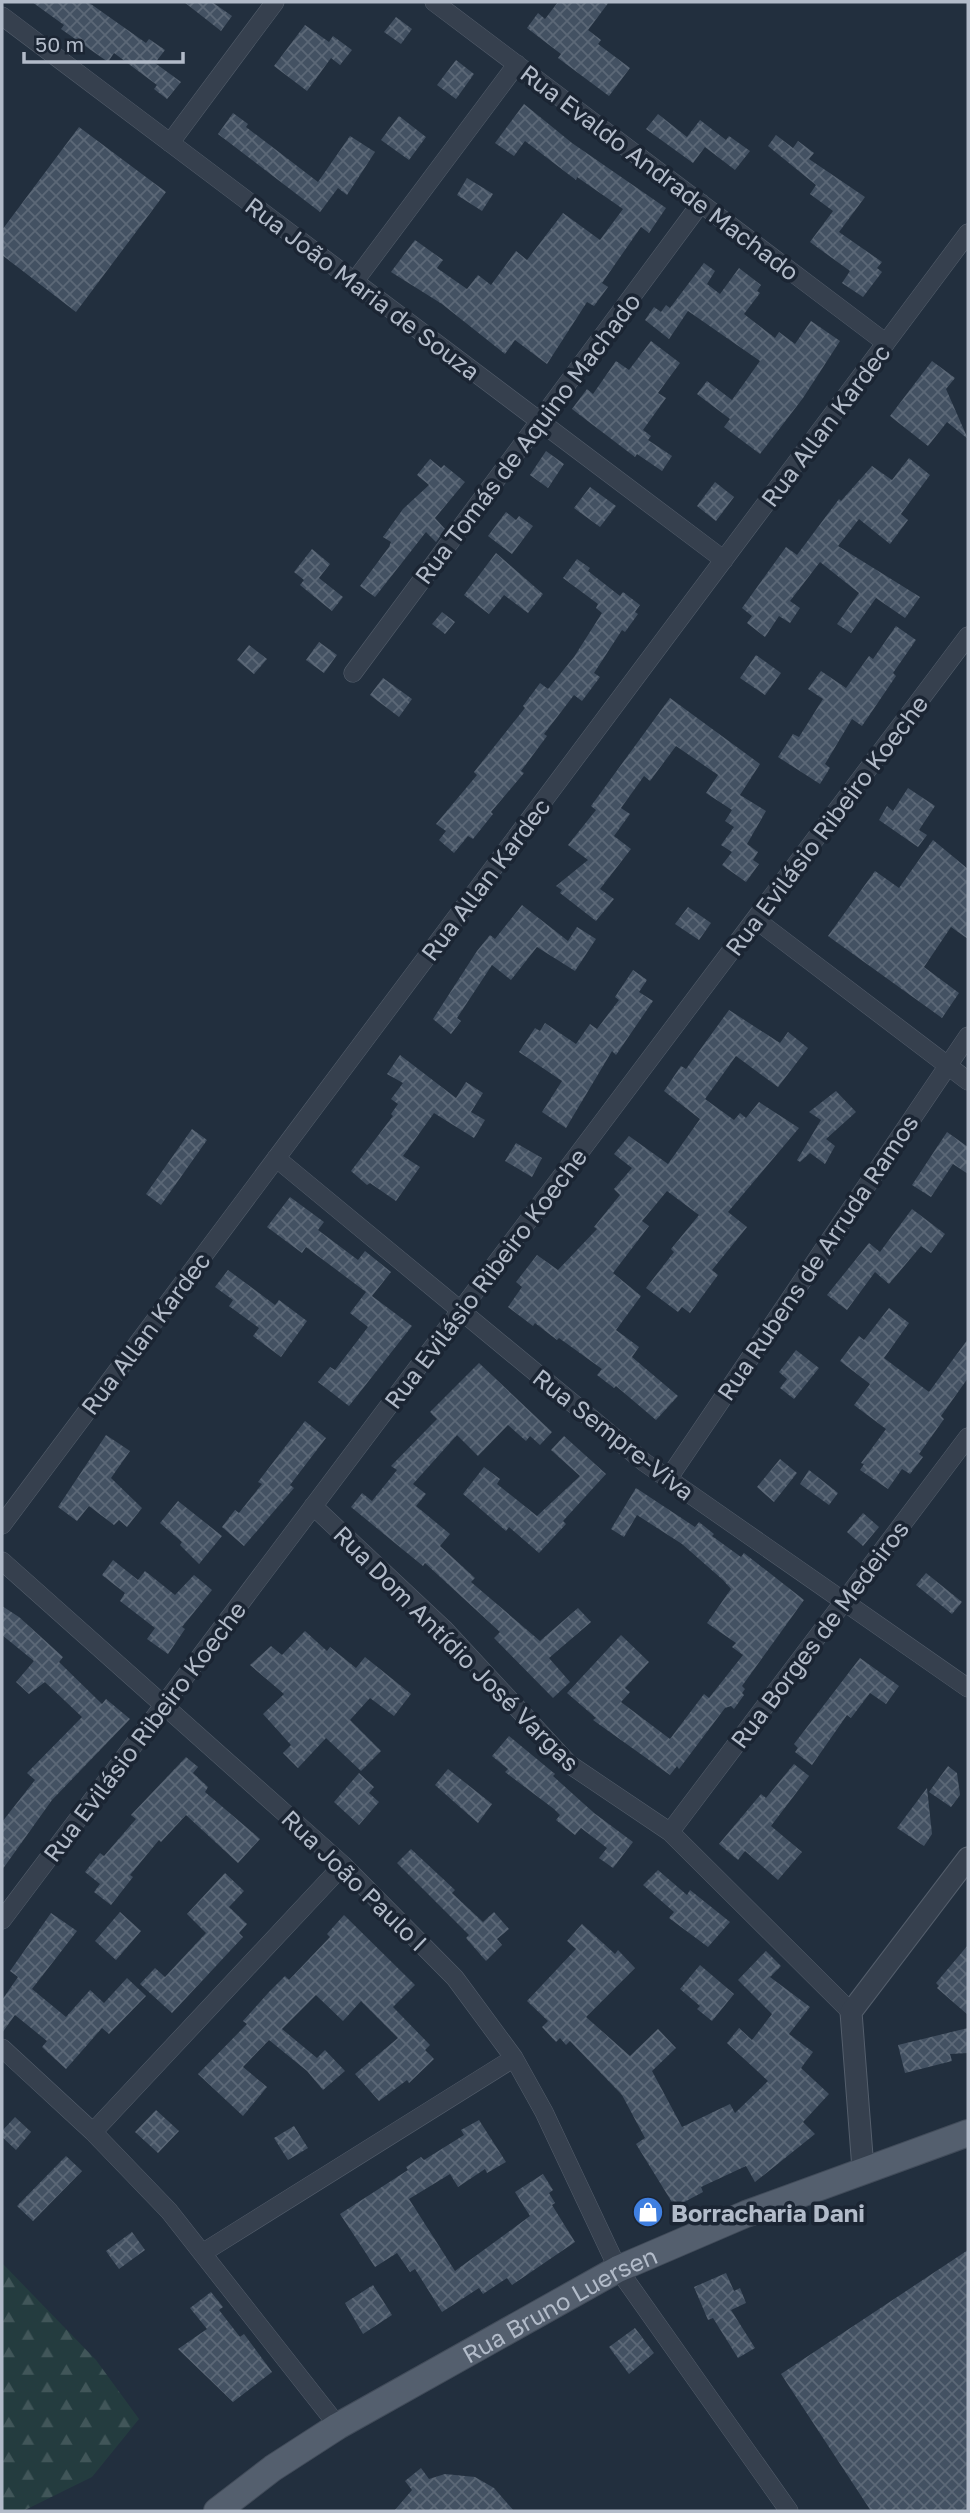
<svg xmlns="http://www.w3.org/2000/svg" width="970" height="2513" font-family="'Golos Text',sans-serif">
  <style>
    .forest { fill: url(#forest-firs) }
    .building { fill: url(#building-cross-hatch) }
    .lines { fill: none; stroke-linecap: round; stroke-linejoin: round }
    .minor-casing { stroke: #545e6c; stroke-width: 19 }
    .tertiary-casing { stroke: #545e6c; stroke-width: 23 }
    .primary-casing { stroke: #424c5a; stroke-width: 28 }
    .minor { stroke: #36404e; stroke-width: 18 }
    .tertiary { stroke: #36404e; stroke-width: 21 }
    .primary { stroke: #545f6e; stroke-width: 26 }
    .labels { text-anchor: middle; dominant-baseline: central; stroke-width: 7; stroke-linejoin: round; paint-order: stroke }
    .street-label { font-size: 24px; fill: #b2bbc9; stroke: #1b2533 }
    .poi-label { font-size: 24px; font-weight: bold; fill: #b2bbc9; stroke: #1b2533; text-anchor: start }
  </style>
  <defs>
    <pattern id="forest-firs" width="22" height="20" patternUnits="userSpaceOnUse" patternTransform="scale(1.75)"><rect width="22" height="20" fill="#243c3f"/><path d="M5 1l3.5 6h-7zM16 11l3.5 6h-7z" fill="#415659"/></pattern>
    <pattern id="building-cross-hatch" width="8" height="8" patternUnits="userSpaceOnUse" patternTransform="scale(1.75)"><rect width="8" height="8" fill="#435162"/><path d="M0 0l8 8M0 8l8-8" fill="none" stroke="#5c6877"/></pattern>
  </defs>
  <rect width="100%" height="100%" fill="#222f3e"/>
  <path class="forest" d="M2,2263l94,97 43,59 -47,58 -69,34h-21z"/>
  <path class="building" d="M32,2h56l58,41 3,-4 16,11 -10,13 26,19 -14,17 -13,-10 3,-4 -43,-32 -6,9 -47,-33 3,-4z
    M184,2h28l20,14 -11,15z
    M558,2h51l-21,28 13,10 -3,4 32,24 -21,28 -51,-38 3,-4 -34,-26 11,-15 7,6z
    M396,17l16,12 -11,15 -17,-12z
    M305,25l24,17 4,-6 19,14 -12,15 -9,-7 -24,33 -33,-25z
    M456,60l18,14 -18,25 -19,-14z
    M524,104l48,39 94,65 -17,25 -8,-6 -39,56 6,4 -14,19 -7,-4 -40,62 -32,-24 -10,14 -63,-50 -51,-32 24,-32 28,20 -6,8 30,21 11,-14 13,10 25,-34 11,9 36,-47 37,27 23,-31 -46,-32 -1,3 -51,-39 -11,15 -19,-13z
    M233,113l15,11 -2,3 72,55 32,-46 25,16 -28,43 -9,-7 -18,24 -102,-78z
    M658,114l29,23 13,-17 26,20 3,-4 21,15 -15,19 -30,-23 -12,16 -47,-34z
    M399,116l27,21 -17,23 -28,-20z
    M79,127l87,65 -90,120 -74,-57v-25z
    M776,135l17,13 5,-7 16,12 -5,6 56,38 -26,35 43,30 -5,6 5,4 -19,25 -21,-14 8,-12 -40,-29 23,-31 -23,-17 6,-9 -48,-39z
    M467,178l26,16 -11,17 -25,-16z
    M704,263l11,8 -8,13 13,10 19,-26 22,17 -4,6 3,2 -16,21 31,24 4,-6 16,12 16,-23 29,20 -37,57 -43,56 -36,-27 6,-8 -33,-25 10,-13 25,19 28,-39 -72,-50 -19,28 -24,-19 9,-13 7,5 5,-7 4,3z
    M651,341l29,22 -22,30 8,5 -23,32 8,6 -3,4 24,16 -10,15 -25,-17 -2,3 -63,-48 15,-20 6,5 23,-33 13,9z
    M932,361l23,17 -9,11 22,50 -21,-17 -19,24 -38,-30z
    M546,451l18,13 -16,24 -18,-13z
    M909,458l21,17 -29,39 7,6 -18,24 -31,-25 -21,27 82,51 -15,21 -29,-20 -25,35 -14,-9 22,-31 -39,-31 -30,39 10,7 -10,15 -11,-7 -14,21 -18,-14 5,-7 -10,-8 44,-61 11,8 42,-56 2,2 31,-35 20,14z
    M430,459l11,9 3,-3 21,17 -30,36 10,11 -9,13 -10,-10 -51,65 -15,-11 29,-39 2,-5 -8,-5 20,-28 26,-24 -12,-10z
    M715,482l19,15 -18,24 -19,-15z
    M590,487l26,19 -16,21 -26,-19z
    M506,512l10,8 3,-4 14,10 -21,28 -24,-18z
    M312,549l18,15 -11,14 24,19 -11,14 -32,-26 4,-5 -10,-8z
    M496,553l47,41 -15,19 -24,-18 -15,19 -25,-19z
    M577,559l13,9 -2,3 32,25 3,-4 17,13 -5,7 3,2 -13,18 -3,-2 -28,43 6,4 -18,24 -8,-6 -30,39 3,2 -26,35 3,2 -33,39 2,2 -20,25 -5,-3 -14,17 -15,-13 7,-9 -10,-7 41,-49 -3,-3 51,-64 -2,-2 17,-23 8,6 26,-32 28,-44 -6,-5 2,-4 -35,-26z
    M442,612l13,10 -10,12 -13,-10z
    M896,626l20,14 -23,33 3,3 -34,50 -10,-7 -27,45 5,4 -10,16 -42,-27 15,-23 6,3 24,-38 -15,-10 13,-18 25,17 23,-32 4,3z
    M319,642l18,13 -13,18 -18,-13z
    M249,645l18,14 -13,15 -17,-14z
    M756,655l25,18 -16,22 -25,-17z
    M383,678l29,21 -13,18 -29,-22z
    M670,698l90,66 -20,31 26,16 -19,33 11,8 -5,8 6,4 -13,18 -24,-17 10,-13 -11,-7 13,-18 -9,-6 7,-11 -26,-17 12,-18 -42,-29 -26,35 -6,-5 -23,32 9,6 -16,22 17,13 -31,40 14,10 -18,22 -36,-28 2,-3 -6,-4 32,-26 -20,-15 28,-35 -5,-4z
    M908,788l27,18 -16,24 8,5 -9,12 -39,-27 8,-14 6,5z
    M933,840l35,29v70l-17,-12 -27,40 35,26 -17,25 -114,-82 47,-65 24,17z
    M522,905l46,36 9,-14 19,12 -21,32 -38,-24 -26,33 -19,-15 -35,53 4,3 -10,13 -18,-15 44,-68 13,-16 5,4z
    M688,907l23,16 -12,17 -24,-16z
    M633,970l14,10 -8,12 14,9 -37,54 -4,-4 -46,77 -24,-16 20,-31 -43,-29 16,-24 5,3 5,-8 31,21 14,-20 7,5 22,-29 -4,-3z
    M729,1010l51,33 8,-11 20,16 -30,39 -42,-31 -31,43 29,21 6,-7 6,5 13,-16 40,26 -71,84 19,15 -35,43 6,5 -28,38 -8,-6 -4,5 -32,-24 28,-36 -3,-3 28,-34 -32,-24 -25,30 7,5 -36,47 28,23 -25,34 23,17 -7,10 46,39 -22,24 -40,-34 -2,2 -17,-13 5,-6 -43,-31 -2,2 -22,-17 -2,3 -25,-19 14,-20 -6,-5 21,-27 21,15 39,-41 -3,-2 26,-32 -6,-6 18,-21 -18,-14 15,-18 39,28 32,-45 -36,-28 17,-25 5,3z
    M400,1055l56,43 10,-16 17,11 -12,19 14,8 -11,18 -40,-25 -31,43 17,11 -24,34 -26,-18 -3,2 -16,-14 42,-55 -2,-2 7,-10 -7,-5 12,-16 -16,-9z
    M836,1091l20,21 -30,27 9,7 -10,18 -15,-11 -10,9 -3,-2 24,-40 -12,-8z
    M192,1129l15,11 -46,65 -15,-11z
    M947,1132l21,15v27l-15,-10 -22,33 -19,-12z
    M516,1143l26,15 -10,19 -27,-16z
    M290,1197l34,25 -6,8 40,30 7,-9 26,21 -19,24 40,30 -63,80 -31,-24 12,-15 5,3 33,-43 -18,-14 16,-21 -60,-45 -4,6 -35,-26z
    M912,1209l33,25 -14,19 -10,-7 -32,38 -14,-12 -28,38 -20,-15 42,-52 11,9z
    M228,1270l47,35 4,-5 28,21 -26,36 -28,-21 6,-8 -30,-22 4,-6 -18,-13z
    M889,1308l20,15 -25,35 45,34 39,-53v39l-27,38 3,3 -25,35 4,3 -13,17 -8,-5 -14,20 -28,-19 4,-6 -3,-1 25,-34 -32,-24 16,-21 -30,-23 19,-25 5,4z
    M796,1350l23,18 -25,31 -14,-11 7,-9 -8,-7z
    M479,1363l73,69 -12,13 -10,-9 -4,5 -18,-16 -30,31 -21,-21 -44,49 13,10 -10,12 34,28 -10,12 35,32 -4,4 69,59 38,-33 13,14 -42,36 21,24 -17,16 -59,-60 6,-6 -75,-69 -2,3 -72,-59 11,-14 10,8 25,-31 -6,-4 46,-47 -7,-7z
    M305,1421l21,17 -36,47 4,3 -50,58 -22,-19 13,-17 4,3 23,-29 -4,-2z
    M106,1435l24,16 -19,27 31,30 -15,19 -8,-7 -5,5 -25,-19 -12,15 -19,-14z
    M564,1436l42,38 -43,47 3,3 -27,29 -30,-26 -3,4 -43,-37 21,-27 16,12 -3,5 40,32 43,-40 -29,-26z
    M780,1459l17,14 -23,29 -17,-15z
    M809,1470l29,23 -9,12 -29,-21z
    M636,1488l59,39 4,-5 15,12 -2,2 29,21 3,-4 60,47 -62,86 3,3 -3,4 2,2 -10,14 -3,-3 -6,2 -46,61 -2,-3 -7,9 -77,-55 3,-2 -29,-25 54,-58 28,27 -24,26 5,4 -9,10 49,37 34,-45 5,4 34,-43 -11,-8 4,-4 -29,-20 24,-34 -8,-9 -41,-36 -45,-29 -13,22 -13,-8z
    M178,1501l44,35 -23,28 -19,-19 2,-3 -22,-19z
    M863,1513l16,14 -16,19 -16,-14z
    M113,1560l25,20 7,-9 30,24 19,-20 18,15 -30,37 3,2 -17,25 -21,-15 8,-11 -35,-27 5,-8 -23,-18z
    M926,1573l36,29 -10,12 -36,-29z
    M2,1606l17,11 44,40 -4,5 43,42 4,-5 24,20 -78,81 -50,70v-48l33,-42 -8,-7 55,-56 -37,-35 -16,12 -13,-12 18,-21 -32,-26z
    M305,1631l22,20 3,-4 26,21 9,-11 46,37 -17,22 -24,-18 -20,22 31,31 -20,20 -35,-33 -28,30 -15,-15 8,-8 -28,-31 21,-20 -34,-29 21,-19 11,9z
    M860,1658l39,28 -13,18 -16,-11 -19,25 -4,-3 -35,50 -17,-13 3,-4 -4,-4z
    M509,1736l46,38 -2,2 41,37 39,29 -20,26 -14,-10 8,-10 -26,-20 -6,7 -19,-15 4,-5 -6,-6 -49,-37 3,-3 -16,-13z
    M186,1757l12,10 -5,6 15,14 -3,5 55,47 -22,24 -52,-48 -25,27 -2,-2 -29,35 3,2 -22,28 -17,-13 6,-8 -15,-12 15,-19 4,3 32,-37 -5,-4z
    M794,1764l15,12 -38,50 31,26 -24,28 -33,-29 -7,9 -19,-16 42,-50 5,4z
    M948,1766l9,7 3,22 -9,12 -22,-15z
    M448,1769l44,35 -14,19 -43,-38z
    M359,1773l15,14 -5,6 10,9 -20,23 -25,-23z
    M927,1788l5,46 -8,12 -27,-18z
    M411,1849l44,41 -3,3 31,29 11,-10 15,17 -12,10 5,6 -16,16 -20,-23 3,-3 -72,-72z
    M658,1870l29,25 3,-5 40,32 -22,25 -39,-29 5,-6 -31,-27z
    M225,1873l19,18 -15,16 18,17 -8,9 4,4 -71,76 -32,-29 15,-16 10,9 41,-44 -19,-19z
    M120,1912l21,19 -25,29 -21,-19z
    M51,1913l26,18 -45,58 34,28 24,-27 14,13 23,-25 19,18 -37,38 -7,-6 -36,41 -24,-22 5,-6 -32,-26 -13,18v-33l16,-23 -8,-6z
    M344,1915l71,70 -22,22 37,38 -5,5 9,9 -25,24 -2,-3 -28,21 -24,-27 43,-36 -37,-37 -18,20 -27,-26 -34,34 35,29 8,-8 20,21 -22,19 -16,-19 -38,-31 -26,27 24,20 -24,29 -45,-42 49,-50 -4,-3 26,-29 16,-16 4,4 41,-43 -3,-3z
    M582,1924l33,30 3,-4 17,18 -49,49 44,39 28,-27 18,19 -24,23 30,56 48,-23 5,9 33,-32 -41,-38 12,-15 13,12 20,-26 -34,-34 28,-29 15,15 -11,11 40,30 -21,27 24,18 -12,16 28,26 -26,28 12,12 -60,48 -9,-16 -45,21 2,5 -28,15 -39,-63 9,-6 -23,-43 -52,-54 -4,4 -6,-7 -4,4 -14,-15 6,-6 -21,-20 49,-52 -9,-8z
    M968,1945v70l-31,-27 2,-2 -3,-3z
    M700,1965l34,29 -22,27 -15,-12 3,-3 -20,-17z
    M968,2028v25l-18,1 2,7 -47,12 -7,-28z
    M156,2110l23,21 -21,22 -23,-21z
    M15,2117l16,15 -15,18 -14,-13v-6z
    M479,2120l27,42 -19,11 -2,-4 -27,18 -8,-13 -41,25 46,72 75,-55 -15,-24 28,-18 10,16 -4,3 6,10 -3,2 23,37 -63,43 -5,-7 -24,16 -4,-6 -37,24 -27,-43 -5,3 -13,-19 -22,14 -35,-53 68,-44 -2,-3 15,-10 3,3 40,-25 -3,-5z
    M294,2126l14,22 -20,12 -14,-22z
    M66,2156l16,15 -49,50 -16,-15z
    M132,2232l13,18 -26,19 -13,-18z
    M968,2250v261h-97l-90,-137z
    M726,2273l8,18 6,-3 6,15 -15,7 24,38 -17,10 -25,-40 -5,2 -14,-33z
    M373,2285l19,30 -29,19 -18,-31z
    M211,2292l12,15 -4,3 21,27 4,-3 28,38 -39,30 -55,-53 29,-20 -17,-21z
    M635,2328l19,25 -25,21 -20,-27z
    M421,2468l8,11 16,-5 30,3 19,11 20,23h-120l18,-21 -7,-9z"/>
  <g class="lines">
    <g class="minor-casing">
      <path id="minor" d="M434,2l452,341
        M2,16l722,544
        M170,143l105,-141
        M354,282l163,-218
        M353,673l348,-470
        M755,919l213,162
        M276,1158l368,304 324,226
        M668,1479l300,-443
        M313,1506l132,124 124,134 101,68 181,180
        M2,1525l966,-1292
        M2,1561l341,304 112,113 59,80 30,54 74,157 171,242
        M670,1832l298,-395
        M2,1920l966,-1284
        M2,2048l91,84 76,79 169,215
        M93,2132l250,-267
        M204,2252l310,-194"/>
    </g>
    <g class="tertiary-casing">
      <path id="tertiary" d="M863,2169l-12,-157 117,-154"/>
    </g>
    <g class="primary-casing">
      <g id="primary">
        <path id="s1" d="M217,2511l56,-43 65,-42 280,-157 128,-55 222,-81"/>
      </g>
    </g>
    <use href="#minor" class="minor"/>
    <use href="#tertiary" class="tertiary"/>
    <use href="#primary" class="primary"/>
  </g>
  <defs>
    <g id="shop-disc" transform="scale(1.575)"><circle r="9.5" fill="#3f7fe0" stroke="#1b2533"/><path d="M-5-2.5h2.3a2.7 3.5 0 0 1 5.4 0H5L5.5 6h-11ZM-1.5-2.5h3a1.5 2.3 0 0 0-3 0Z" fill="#fff"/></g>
  </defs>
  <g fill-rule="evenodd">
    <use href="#shop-disc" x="648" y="2212"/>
  </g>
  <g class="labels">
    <g class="street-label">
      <text transform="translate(660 172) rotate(37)">Rua Evaldo Andrade Machado</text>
      <text transform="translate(363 288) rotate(37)">Rua João Maria de Souza</text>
      <text transform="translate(825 425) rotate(-53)">Rua Allan Kardec</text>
      <text transform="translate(527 438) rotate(-53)">Rua Tomás de Aquino Machado</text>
      <text transform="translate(826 825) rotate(-53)">Rua Evilásio Ribeiro Koeche</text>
      <text transform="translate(485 879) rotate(-53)">Rua Allan Kardec</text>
      <text transform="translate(817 1257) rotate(-56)">Rua Rubens de Arruda Ramos</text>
      <text transform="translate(485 1278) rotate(-53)">Rua Evilásio Ribeiro Koeche</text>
      <text transform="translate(145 1333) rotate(-53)">Rua Allan Kardec</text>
      <text transform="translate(614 1434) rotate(38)">Rua Sempre-Viva</text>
      <text transform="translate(819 1634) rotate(-53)">Rua Borges de Medeiros</text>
      <text transform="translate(457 1648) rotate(45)">Rua Dom Antídio José Vargas</text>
      <text transform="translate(144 1731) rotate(-53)">Rua Evilásio Ribeiro Koeche</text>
      <text transform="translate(355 1880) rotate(44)">Rua João Paulo I</text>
      <text stroke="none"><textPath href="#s1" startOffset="401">Rua Bruno Luersen</textPath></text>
    </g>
    <g class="poi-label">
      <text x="671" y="2212">Borracharia Dani</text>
    </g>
  </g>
  <rect width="970" height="2513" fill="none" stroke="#b2bbc9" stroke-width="7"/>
  <path d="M24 52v10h159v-10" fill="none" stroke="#b2bbc9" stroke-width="3.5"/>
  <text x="35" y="52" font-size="21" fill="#b2bbc9" stroke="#1b2533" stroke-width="5" paint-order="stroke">50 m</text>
</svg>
